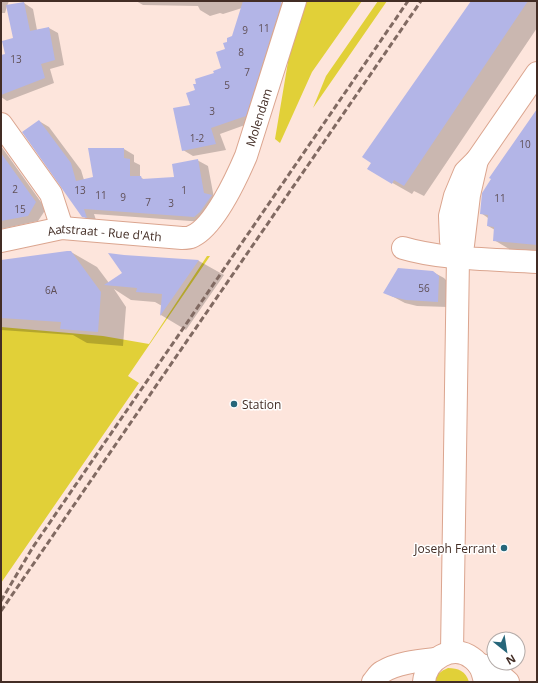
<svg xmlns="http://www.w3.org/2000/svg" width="538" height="683" font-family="'Open Sans',sans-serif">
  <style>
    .green { fill: #e1d038 }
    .shadow { fill: #0003 }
    .building { fill: #b3b5e7 }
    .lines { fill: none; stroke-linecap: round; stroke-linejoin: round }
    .minor-casing { stroke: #dba58f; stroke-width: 24 }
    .minor { stroke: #fff; stroke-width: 22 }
    .rail { stroke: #816a62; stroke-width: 3; stroke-dasharray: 6 3; stroke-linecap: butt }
    .poi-dot { fill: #26667a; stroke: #fff; stroke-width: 1.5 }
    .labels { text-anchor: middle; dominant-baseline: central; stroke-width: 3; stroke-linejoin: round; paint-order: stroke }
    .number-label { font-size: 10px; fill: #5f4f56 }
    .street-label { font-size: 12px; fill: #432d25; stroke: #fff }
    .poi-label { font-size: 12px; fill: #432d25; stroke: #fff; text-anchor: start }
  </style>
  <rect width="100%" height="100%" fill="#fde5dc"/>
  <path class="green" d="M305,1h57l-50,71 -32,71 -5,-4 15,-89z
    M378,1h9l-74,107 13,-32z
    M207,256h3l-82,120 11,7 -138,200v-256l102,9 46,8z
    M448,668c10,0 18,3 21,14h-34c1,-8 6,-11 13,-14z"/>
  <path class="shadow" d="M1,1h8l-2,5 17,-3 9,6 4,21 12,-2 9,5 6,32 -14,4 4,14 -47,18 -6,-4v-41l5,-1 8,-16 -7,-33 -2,7h-4z
    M136,1h141l15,7 -36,113 -36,13 6,16 -33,6 -10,-6 8,-44 5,-15 27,-23 6,-26 4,-5 9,-29 -19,6 -3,-1 -10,3 -10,-6 -2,-4 -55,-1z
    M472,1h65v27l-113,168 -10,-5 -2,3 -44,-25z
    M537,112v140l-26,-2 -17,-10 1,-10 -7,-4v-8l-7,-5z
    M39,121l10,6 32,43 3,10 10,-2 30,-29 10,6v7l6,3v12l5,3 31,-2 21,-18 11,6 6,32 -10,24 -110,-8 3,9h-3l-11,-7z
    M1,146l45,63 -8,12 -37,8z
    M71,252l26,15 12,16 14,-10 1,-17 75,5 25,14 -38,55 -25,-15 1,-9 -7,-4 -24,-2 -17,-11 12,18 -3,39 -36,-3 -14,-8 -72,-5v-68z
    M433,272l11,6 5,5 -1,24 -31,-1 -12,-3 -21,-11z"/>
  <path class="building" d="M243,1h39l-36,115 -35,12 5,16 -34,7 -9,-43 17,-3 -4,-12 9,-3 -2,-6h3l-1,-5 19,-6 -1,-2 8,-3 -5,-16 9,-3 -2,-6 4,-1v-4l5,-2z
    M471,1h57l-124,185 -10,-6 -2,4 -25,-15 4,-6 -9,-6z
    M24,2l6,29 19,-4 6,33 -14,4 4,14 -44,17v-40l4,-1 -3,-13 11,-3 -7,-33z
    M537,109v136l-44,-4 1,-14 -7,-1 1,-11 -8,-1 2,-21 9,-14 -2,-1z
    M39,120l32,43 5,18 17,-4 -5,-29h36v10l6,1v17h11l1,3 32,-2 -2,-13 26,-5 6,34 8,2 -12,17 -6,5 -110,-8 3,9 -5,-1 -60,-85z
    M1,153l35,49 -8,14 -27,5z
    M67,251h4l30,41 -3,40 -38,-3 1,-7 -60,-4v-58z
    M108,253l16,2 75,5 -39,56 2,-22 -26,-2 1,-4 -33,-3 18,-12z
    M398,268l35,3 6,5 -1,26 -32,-2 -13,-3 -10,-4z"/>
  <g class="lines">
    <g class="minor-casing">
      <g id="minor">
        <path d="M1,124l50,70 11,34"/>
        <path id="s1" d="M1,241l61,-13 120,10c3,0 7,0 9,-1 23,-9 46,-60 55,-81l49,-155"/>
        <path d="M403,248c40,12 92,11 134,14"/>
        <path d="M456,250l-5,-9 -1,-25 5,-20 10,-24 12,-12 60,-87"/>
        <path d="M452,652l6,-395 5,-12 6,-50 8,-35"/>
        <path d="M478,664l14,4 16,14"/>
        <path d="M373,682c3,-3 5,-8 9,-10 15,-9 35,-11 53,-13"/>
        <path d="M424,682c2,-23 29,-39 48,-24 9,6 11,15 13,24"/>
      </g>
    </g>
    <use href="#minor" class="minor"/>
    <path class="rail" d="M1,601l32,-54 375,-546
      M1,611l420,-610"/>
  </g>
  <g class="poi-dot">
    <circle cx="234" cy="404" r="4"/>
    <circle cx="504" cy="548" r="4"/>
  </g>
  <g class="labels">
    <g class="number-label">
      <text x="264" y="28">11</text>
      <text x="245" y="30">9</text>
      <text x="241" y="52">8</text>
      <text x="16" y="59">13</text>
      <text x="247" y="72">7</text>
      <text x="227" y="85">5</text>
      <text x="212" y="111">3</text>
      <text x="197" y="138">1-2</text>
      <text x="525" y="144">10</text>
      <text x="15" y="189">2</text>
      <text x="80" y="190">13</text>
      <text x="184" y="190">1</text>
      <text x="101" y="195">11</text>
      <text x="123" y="197">9</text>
      <text x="500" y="198">11</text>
      <text x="148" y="202">7</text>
      <text x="171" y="203">3</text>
      <text x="20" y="209">15</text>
      <text x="424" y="288">56</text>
      <text x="51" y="290">6A</text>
    </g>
    <g class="street-label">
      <text stroke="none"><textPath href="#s1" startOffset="332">Molendam</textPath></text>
      <text stroke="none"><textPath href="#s1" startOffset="105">Aatstraat - Rue d'Ath</textPath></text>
    </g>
    <g class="poi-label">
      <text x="242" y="404">Station</text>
      <text x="496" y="548" text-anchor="end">Joseph Ferrant</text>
    </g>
  </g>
  <rect width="538" height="683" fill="none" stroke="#432d25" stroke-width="4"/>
  <g transform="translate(506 651) rotate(150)"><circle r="19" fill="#ffffff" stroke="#b4aba8"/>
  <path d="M0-3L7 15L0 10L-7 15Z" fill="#26667a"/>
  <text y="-6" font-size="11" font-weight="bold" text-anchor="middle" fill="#432d25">N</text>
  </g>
</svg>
